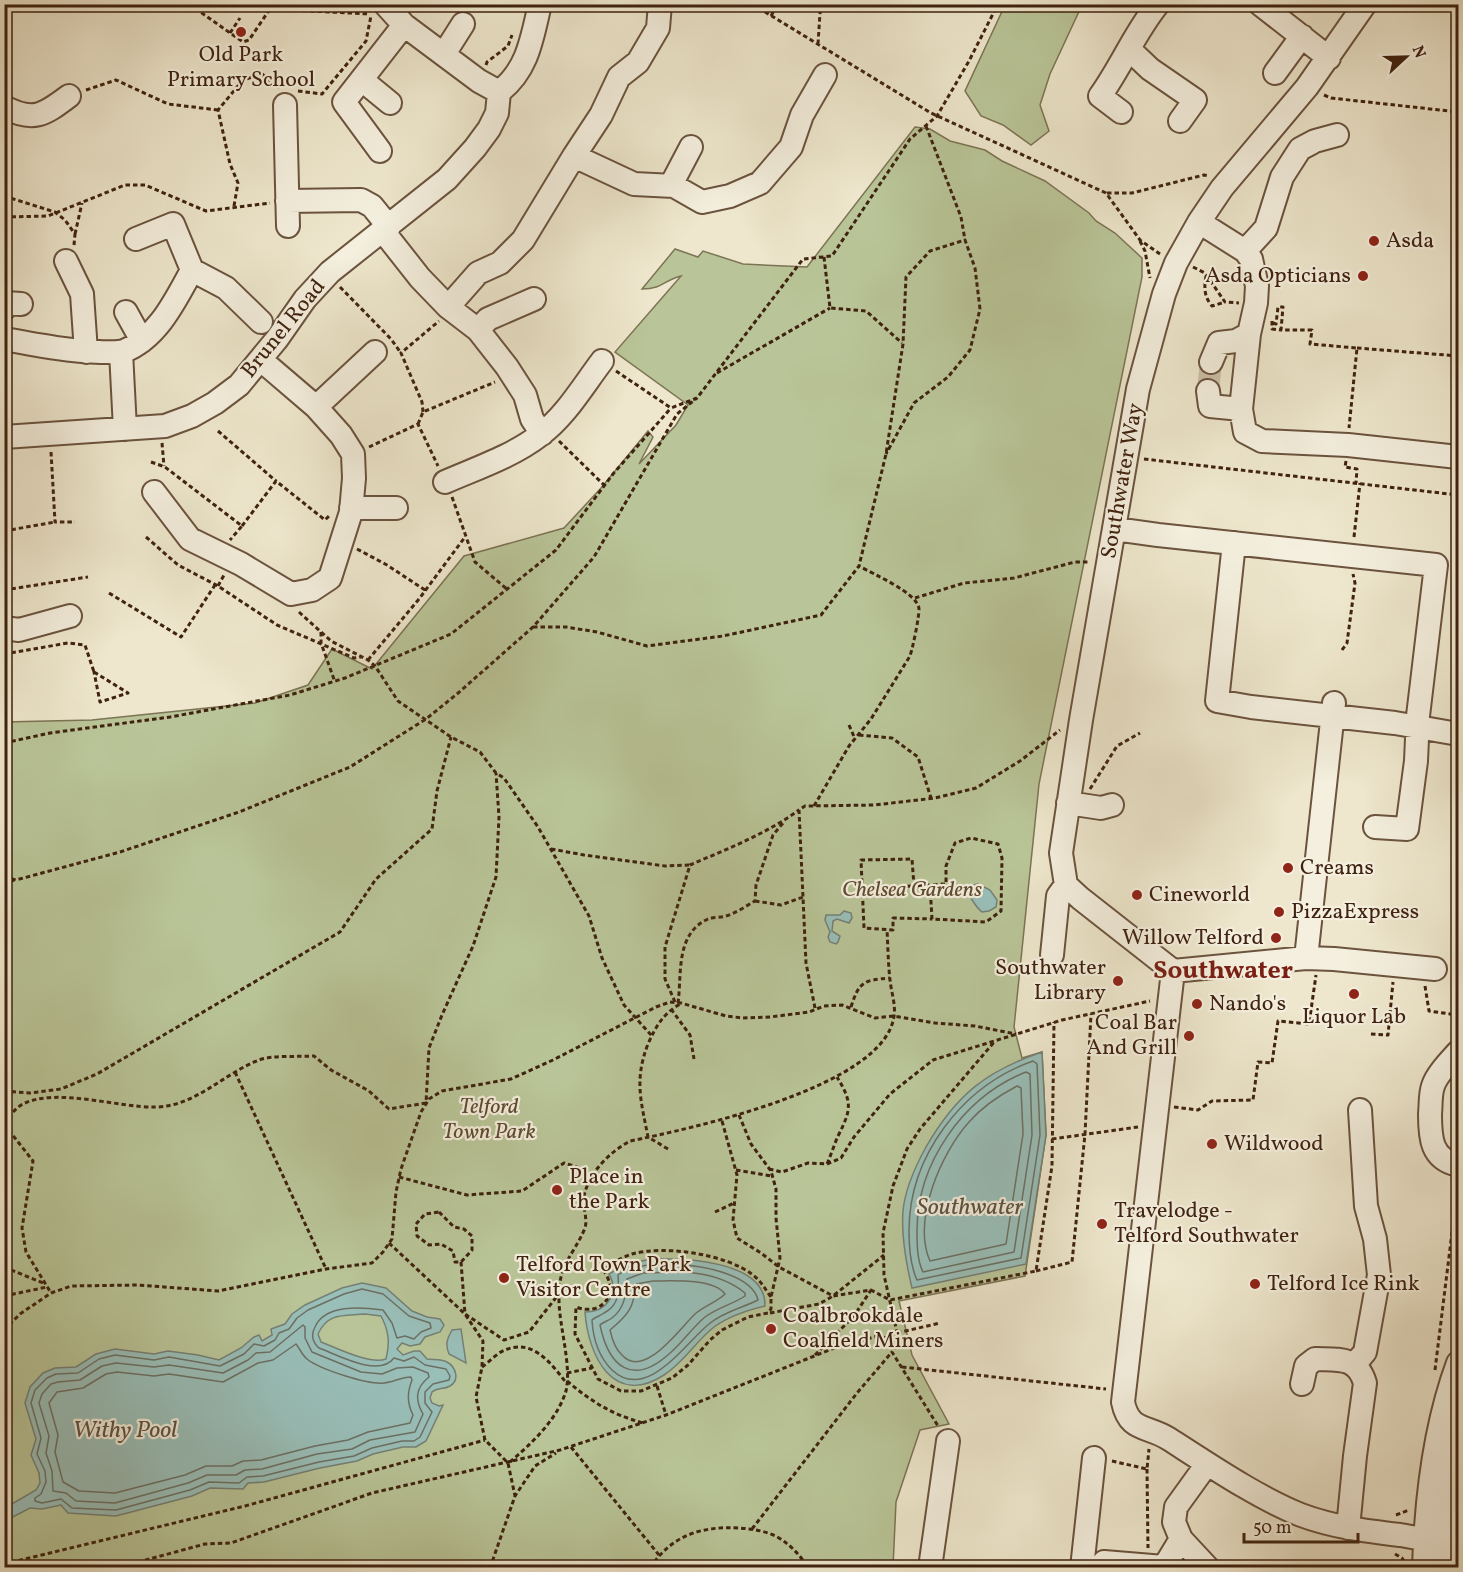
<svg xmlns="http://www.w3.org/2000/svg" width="1463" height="1572" font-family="Vollkorn,serif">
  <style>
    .green { fill: #b9c598; stroke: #7c7454; stroke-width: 1.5 }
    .water { fill: #99bfb9; stroke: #758075; stroke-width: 1.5; fill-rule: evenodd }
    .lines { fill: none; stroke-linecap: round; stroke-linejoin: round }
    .shore { stroke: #6c7064; stroke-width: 1.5 }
    .minor-tunnel { stroke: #cbc0a7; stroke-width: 22; stroke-dasharray: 22 11; stroke-linecap: butt }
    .minor-casing { stroke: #6b533e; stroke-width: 26 }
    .path { stroke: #3f220f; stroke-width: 3; stroke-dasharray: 4.5 3; stroke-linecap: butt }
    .minor { stroke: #f4efde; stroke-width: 22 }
    .poi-dot { fill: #8f2418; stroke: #f4efde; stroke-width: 2 }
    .labels { text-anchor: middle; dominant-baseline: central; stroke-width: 4.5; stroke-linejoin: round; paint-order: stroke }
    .poi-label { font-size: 22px; fill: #3f220f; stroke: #f4efde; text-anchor: start }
    .street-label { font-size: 22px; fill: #3f220f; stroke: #f4efde }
    .park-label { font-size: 22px; font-style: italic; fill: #5e4b31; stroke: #f4efde }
    .water-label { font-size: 24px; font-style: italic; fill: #5a5142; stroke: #f4efde }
    .quarter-label { font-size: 26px; font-weight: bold; fill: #7a1f14; stroke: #f4efde }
  </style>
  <rect width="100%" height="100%" fill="#eee7cd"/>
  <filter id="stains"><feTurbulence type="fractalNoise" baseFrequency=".00333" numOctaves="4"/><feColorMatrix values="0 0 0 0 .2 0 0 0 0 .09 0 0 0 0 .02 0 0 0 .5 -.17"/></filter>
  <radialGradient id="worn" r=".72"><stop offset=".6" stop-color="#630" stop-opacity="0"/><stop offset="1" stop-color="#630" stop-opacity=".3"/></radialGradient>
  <path class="green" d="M1005,5h77l-32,69 -10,31 9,26 -18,14 -28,-20 -22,-9 -16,-25z
    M915,127l15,2 20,12 35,9 17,11 43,20 44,32 7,8 19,12 27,25v19l-103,507 -25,243 8,31 20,-6 4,83 -21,141 -126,25 13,54 37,69 -29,6 -24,72 -3,65h-888l-1,-845 88,-2 163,-17 53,-18 24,-36 40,20 92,-113 100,-28 37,-40 47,-57 5,6 -14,27 37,-39 12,-20 -73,-53 66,-76c-17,4 -18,13 -39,13l33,-40 23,8 5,-6 40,13 64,3z"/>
  <path class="water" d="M978,884l12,6 7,10 -1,7 -7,4 -7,1c-8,-6 -10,-15 -17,-21l3,-5z
    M844,911l7,2 1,5 -3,5 -12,-4 -4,2 -1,10 8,5 -2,6 -2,2 -6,-2 -2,-5 2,-5 -5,-12 1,-5h14z
    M1042,1052l4,83 -20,129 -114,24c-6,-25 -11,-51 -9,-77 2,-22 12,-44 23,-64 30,-52 60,-76 116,-95z
    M652,1259c31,-1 114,1 113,47 -17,4 -36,10 -51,21 -18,14 -30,35 -50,48 -51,33 -76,-20 -79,-63 22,0 35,-19 24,-38l17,-10z
    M362,1283l24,5 26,23 15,6 13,2 4,6 -4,7 -15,5 -5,7 -10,2 -8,-3 -5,6 6,6 11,-4h6l7,8c6,1 14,0 20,3 9,5 13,18 3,24 -7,4 -12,1 -18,6l-2,6 2,5 7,3 4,-1 -17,36 -10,6h-13l-30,7 -16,7 -37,7 -56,14 -16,1 -5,6 -33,-1 -18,8 -76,20 -48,-3 -7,-8 -19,4 -12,-1 -25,13v-13l31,-18 4,-7 -1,-10 -8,-18 5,-16 -11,-36 5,-16 13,-14 12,-5 21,-1 20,-13 19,-5 39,5 14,-3 30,4 21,5 22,-12 13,-11 5,-2 3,6 10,-6 -1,-6 14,-5 7,-10 13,-9 37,-17zM365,1314l16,2c8,15 9,27 5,43 -16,6 -49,-11 -65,-17l-3,-8c10,-22 26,-18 47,-20z
    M461,1329l5,34 -17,-9c-4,-10 -2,-15 3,-24z"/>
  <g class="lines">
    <path class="shore" d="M1033,1061l4,3 3,71 -19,123 -104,22c-6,-13 -8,-33 -8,-49 0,-75 53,-145 124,-170z
      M1026,1072l4,2 2,61 -18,117 -91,20c-6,-12 -6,-28 -6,-41 0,-68 46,-134 109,-159z
      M1017,1086l4,2 2,46 -17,110 -76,17c-18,-41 11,-108 39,-139 13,-15 31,-27 48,-36z
      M682,1265c22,1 70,10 76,35 -16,8 -35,12 -49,24 -23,18 -62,79 -97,46 -13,-13 -19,-32 -20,-50 3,-3 8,-4 12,-7 16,-8 15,-23 14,-38 18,-13 42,-10 64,-10z
      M682,1272c22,1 45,6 63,21v3c-12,8 -28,12 -40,21 -13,11 -23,26 -36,37 -36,32 -60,14 -69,-29 3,-3 8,-4 12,-7 13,-10 14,-24 15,-39l16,-6z
      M653,1281c19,0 60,-3 72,13 -8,8 -21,12 -30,20 -15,14 -51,66 -73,41 -7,-6 -10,-16 -12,-25 18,-15 24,-22 26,-46z
      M362,1289l21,5 26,22 21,7 1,5 -10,4 -7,7 -9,-3 -8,2 -5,-15 -9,-13c-22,-3 -58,-6 -68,17 -4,7 -3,15 4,21 19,7 60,30 75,10l10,3 10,-4 11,8 21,4 4,7 -1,4 -16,4 -8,8v11l7,9 -12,25 -6,4h-12l-30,7 -18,8 -35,6 -56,14 -16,1 -8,6 -30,-1 -19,8 -74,20 -44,-2 -11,-9 -19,4 -7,-2v-3l6,-4 5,-12 -1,-11 -8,-17 4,-16 -10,-35 4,-13 12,-12 9,-4 22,-1 21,-14 16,-4 39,5 15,-3 51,9 24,-12 10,-10 10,2 11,-6 4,-7 10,-4 8,-11 11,-8 36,-16z
      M303,1325l2,2v11l7,14 49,20 21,2 15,-6 16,-1 15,6 1,4c-14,11 -14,23 -6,37l-8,18 -45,8 -18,9 -35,5 -55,15 -17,1 -9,5h-29l-19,8 -73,20 -39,-2 -10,-8 -13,-2 -1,-20 -6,-18 3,-17 -10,-33 3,-9 9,-10 7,-2 22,-2 22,-14 14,-3 38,4 15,-2 54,8 25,-13 8,-7 14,-1z
      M296,1344c4,5 6,11 11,15 12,10 61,26 77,24 10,-1 17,-6 27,-6l1,3c-5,13 -5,23 1,35l-3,8 -42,9 -20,8 -33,6 -54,14 -18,1 -11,5h-26l-21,9 -70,18 -36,-2 -16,-9 -8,-30 3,-17 -9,-32 8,-11 26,-4 23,-14 11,-2 37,4 15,-2 54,8 35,-19 15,-3z"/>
    <path class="minor-tunnel" d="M1208,391l3,-29"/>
    <g class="minor-casing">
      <path id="minor" d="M385,4l19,21 75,56 20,11
        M1260,4l69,54
        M1130,50l20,19 45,31 -15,21
        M444,54l19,-30
        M1275,73l27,-37
        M362,80l28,23
        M285,105l3,121
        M4,107c30,16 41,7 65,-11
        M1121,112l-21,-16c21,-29 35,-64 58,-92
        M380,151l-36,-49 60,-77
        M574,156l27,-41 18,-38 19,-15 20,-34 2,-24
        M671,185l20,-38
        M287,201l74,-1 11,6 17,21
        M1199,222l46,29 6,8 6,27 -1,17 -7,31 -8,75 4,23 17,9 86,4 110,12
        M383,231l37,47 28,29 30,23 29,37 18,28 7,24 10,15
        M136,239l37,-15 19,46
        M1245,251l21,-23 16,-51 18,-28 15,-8 22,-6
        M66,261l16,33 4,58
        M448,307l30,-34 22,-10 23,-23 51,-84 60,28 40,2 28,16 28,-6 30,-13 31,-36 11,-32 23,-40
        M4,309l2,-6 15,1
        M126,312l16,29
        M478,330l10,-11 46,-20
        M4,339c33,6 64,12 97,13 8,0 16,1 23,-1 34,-13 52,-52 68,-81l34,18 35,34
        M121,352l4,77
        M1211,362l8,-19 17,-2 13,-7
        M1208,391l2,15 31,3
        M316,407l59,-55
        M4,437l161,-11 27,-10 23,-13 24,-18 38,-46 28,-40 25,-27 117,-93 28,-31 14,-19 8,-16 2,-21c29,-22 33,-54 41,-88
        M445,482c32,-14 68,-26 95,-47 25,-18 43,-49 62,-74
        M154,492l36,47 51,25 50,30 21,-4 18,-12 21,-66 3,-34 -1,-24 -12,-19 -25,-28 -55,-47
        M351,508h45
        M1115,529l43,6 278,30 -18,151 -2,45 -9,68 -32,-2
        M1234,543l-17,158 34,6 144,16 63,11
        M4,628l15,2 51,-14
        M1068,803l33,5 11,-3
        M1052,955l6,-59 8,-11
        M1306,958l28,-255
        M1435,969l-101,-10 -28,-1 -133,13 -50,431c6,30 24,23 46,37 39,25 89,59 132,76 32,12 65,16 99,20 19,3 41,9 58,0
        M1173,971l-93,-73 -14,-13 -5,-32 20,-133 57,-331 26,-95 12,-31 23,-41 23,-34 85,-101 58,-83
        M1458,1052c-8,9 -21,22 -25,34 -3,9 -2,18 -3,28 0,24 1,45 28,51
        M1355,1364l10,-12 14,-77 -4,-36 -9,-33 -6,-96
        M1302,1384l4,-18 9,-7c24,1 42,-3 50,24l-10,73 -7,72
        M1181,1539l27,29
        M930,1568l18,-127
        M1082,1568l12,-110
        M1099,1568l5,-6 60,5 17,-28 -7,-17 2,-15 31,-43
        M1424,1568c2,-70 10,-140 34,-205
        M1443,1568l8,-92 7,-44"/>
    </g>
    <path class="path" d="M189,4l54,38 6,-2 21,-31 100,5
      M340,4l2,9
      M752,4l179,109 175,80 34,47 20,14
      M771,16l7,-12
      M230,33l10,-15
      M818,44l2,-31 6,-9
      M486,65l1,-3 21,-16 4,-11
      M86,90l30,-10 52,24 50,6
      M298,91l24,3 44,-53 5,-25
      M1324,95l7,3 127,14
      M926,126l35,91 4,23
      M1107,193h25l72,-18 5,1
      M4,196l51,16 10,8 10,14 -1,11
      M234,206l4,-23 -8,-19 -12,-54 25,-30 19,-6 17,14
      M4,217l44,-1 77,-31h20l61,26 64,-8
      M75,234l7,-31
      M1140,241l5,10 5,27
      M824,257l6,51 36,3 36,32
      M1193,267l12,6 20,29 14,1
      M1206,276c-2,11 -2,21 6,30l13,-4
      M340,287l51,52 10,14
      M1272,321v8l9,1
      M1273,323l3,1 2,-17h5l-2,23h31l-2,14 47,4 -8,80
      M1357,348l101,8
      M616,371l55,37 26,-10 106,-139 29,-3 78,-117 27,-23 32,-55 29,-57
      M717,373l113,-65
      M423,412l-1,-10 -21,-49 38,-32
      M418,424l5,-12 72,-30
      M218,431l58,50
      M559,441l45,44
      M162,443l2,23
      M369,447l49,-23 20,42
      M51,452l4,70h20
      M1144,459l314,36
      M1346,461l-1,6 12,2 -1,14
      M151,462l14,5 77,59 -12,14
      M452,497l23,65 33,28
      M242,526l34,-45 49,39 5,-5
      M4,531l51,-9
      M146,537l32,28 40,21 59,39 77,33 7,-1
      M1354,537l6,-54
      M357,549l30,16 38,25
      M218,586l6,-11
      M4,590l84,-13
      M109,593l72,44 34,-52
      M915,598l49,-15 50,-5 61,-16h14
      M299,612l32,29 37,19 7,6 23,35 53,36 29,15 16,21 8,5 34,49 51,89 13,42 22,47 28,31
      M533,627h33l31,5 50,14 76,-10 98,-21 38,-49 27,-112 17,-110 3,-67 24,-26 35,-11 10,28 5,41 -10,41 -22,27 -34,26 -28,51
      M321,632v11l14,39
      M1342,650l5,-7 8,-60 -2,-9
      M4,654l64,-11 17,2 9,27
      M368,660l51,-61 46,-62
      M94,672l34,21 -28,9z
      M849,725l6,14
      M859,735l33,3 26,19 13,41
      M4,743l46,-10 120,-16 120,-22 55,-17 106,-44 105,-84 57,-76 58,-66
      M1090,789l27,-43 23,-13
      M814,806l35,-60 22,-27 39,-63c3,-9 9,-38 9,-47 -1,-16 -46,-35 -60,-43
      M551,849l33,6 81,11 24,-1
      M4,877l12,3 104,-28 119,-40 111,-45 76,-48 31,-25 76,-67 61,-70 83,-143 20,-16
      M4,884l10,-4
      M930,885l2,34 54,3 15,-11 1,-53 -4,-14 -27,-6 -16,5 -9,23v18l-32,2 -2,-27 -51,1 3,68 29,2v-12l39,1
      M862,887l52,-1
      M755,901l26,4 22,-8
      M1425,986l4,25 29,4
      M675,1002l-10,-23v-32l25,-82c37,-16 76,-31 109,-55
      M678,1003c4,-29 -3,-69 30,-84 5,-2 12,-1 18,-3 10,-3 20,-10 29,-15l1,-16 17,-50 10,-12
      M851,1007c8,-25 12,-27 39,-29
      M815,1008l-9,-45 -7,-153 6,-4 70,-1 60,-7 41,-10 44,-27 40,-31
      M671,1009l19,26 4,24
      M1371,1034l17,1 5,-53
      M235,1072l91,197
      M4,1091l26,2 31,-4 36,-15 243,-142 36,-53 56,-50 5,-38 14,-54
      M4,1099l8,-6
      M1174,1107l24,3 14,-9 41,-1 5,-38 14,1 6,-42 31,3 7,-49
      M739,1115l12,29 20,27 5,18v29l4,40 -9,39v12l-3,4 -20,4 -26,13 -12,10 -22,25 -16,13 -31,13h-20l-23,-12 -23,-45 1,-27c26,10 45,-14 27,-37 9,-6 19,-13 29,-16 33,-9 94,0 121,21 8,6 12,14 18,22
      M722,1121l15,54 -4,45 4,18 24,15 18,14 54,29 38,-6 19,10 146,-29 16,-105 2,-144
      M4,1124c5,-7 11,-16 19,-20 33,-17 96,4 133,3 40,-1 67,-33 103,-47 13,-5 40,-3 55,-4l17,14 38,21 20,18 37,-6 3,-55 13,-33 31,-69 23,-69 3,-60 -3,-44
      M4,1124l29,37 -11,67 4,24 25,41
      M1052,1139l86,-12
      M668,1149l-20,-12c-7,-36 -14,-57 0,-93 8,-18 15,-30 32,-40
      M827,1164l14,-6 13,-21 36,-43 43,-34 129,-40 88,-19
      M769,1169l13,3 26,-9 19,1c4,-9 7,-19 11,-28 13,-26 15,-33 -1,-59
      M736,1170l36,6
      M399,1177l68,18 55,-4 42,-28 13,4 17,9
      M439,1212l15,15 10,2 8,7v14l-11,12h-6l-2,-11 -12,-7 -12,1 -12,-9 -1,-12 9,-10z
      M715,1212l19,-9
      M389,1243l76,71 18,27 -1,26 -6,30 9,43 23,23 7,33
      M461,1262l4,52 39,26 25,-8 29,-37
      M4,1267l39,16
      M1036,1271l36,-9 13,-128 6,-120
      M4,1296l43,-9
      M770,1313l49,-9 14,-8 51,-41
      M4,1330l16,-16 31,-21 20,-7 67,-1 80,6 108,-22 46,-6 11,-11 9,-13 4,-47 5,-23 20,-57 8,-13 13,-8 69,-12 42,-19 103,-53 14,-5 11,1 45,13 17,2 27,-1 39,-5 15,-6 18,-1 33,13 19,-2 41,7 40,3 41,8
      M897,1333l43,-10
      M899,1341l-15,-66 -1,-42 10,-47 14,-37 13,-20 75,-88
      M815,1355l39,-39 17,-26
      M482,1367c7,-5 15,-14 23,-17 28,-12 47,14 62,34
      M902,1367l204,22
      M1435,1370l23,-186
      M567,1373l25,-5
      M567,1381c25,21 44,33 76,42
      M657,1386l9,29
      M571,1447l88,108
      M1112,1461l35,8 2,-20
      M510,1462c22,-19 47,-42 56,-71 6,-24 -7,-66 -7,-91 -1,-37 14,-43 26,-72 3,-10 -3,-22 -1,-32 5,-24 26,-44 46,-55 59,-12 255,-54 264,-125 2,-11 -3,-25 -4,-36 -2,-17 -2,-34 -3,-50
      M1147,1469l1,79
      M1396,1515l13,-5
      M752,1529l105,-136 35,-41
      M1395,1554l7,4 3,5
      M4,1564l241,-58 240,-66
      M116,1568l89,-24 26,-1 141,-50 188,-43 106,-35 171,-68 41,-11 21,5 -7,11 46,74
      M490,1568l25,-72 20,-30 21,-13
      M650,1568c22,-33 51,-42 89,-40 14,1 28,3 40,10 13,8 21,18 30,30"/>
    <use href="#minor" class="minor"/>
  </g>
  <g class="poi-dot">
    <circle cx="241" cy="32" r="6"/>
    <circle cx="1374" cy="241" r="6"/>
    <circle cx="1363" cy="276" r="6"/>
    <circle cx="1288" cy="868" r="6"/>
    <circle cx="1137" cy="895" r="6"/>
    <circle cx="1279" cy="912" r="6"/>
    <circle cx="1276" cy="938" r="6"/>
    <circle cx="1118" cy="981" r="6"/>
    <circle cx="1354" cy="994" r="6"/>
    <circle cx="1197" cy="1004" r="6"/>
    <circle cx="1189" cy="1036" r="6"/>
    <circle cx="1212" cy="1144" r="6"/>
    <circle cx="557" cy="1190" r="6"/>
    <circle cx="1102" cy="1224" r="6"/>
    <circle cx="504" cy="1278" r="6"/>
    <circle cx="1255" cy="1284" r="6"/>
    <circle cx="771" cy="1329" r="6"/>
  </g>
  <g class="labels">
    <g class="poi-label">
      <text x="241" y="55" text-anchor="middle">Old Park<tspan x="241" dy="25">Primary School</tspan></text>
      <text x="1386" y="241">Asda</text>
      <text x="1351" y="276" text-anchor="end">Asda Opticians</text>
      <text x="1300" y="868">Creams</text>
      <text x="1149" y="895">Cineworld</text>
      <text x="1291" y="912">PizzaExpress</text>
      <text x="1264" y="938" text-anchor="end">Willow Telford</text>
      <text x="1106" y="968" text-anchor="end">Southwater<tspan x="1106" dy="25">Library</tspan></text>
      <text x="1209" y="1004">Nando's</text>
      <text x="1354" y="1017" text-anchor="middle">Liquor Lab</text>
      <text x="1177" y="1023" text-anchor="end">Coal Bar<tspan x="1177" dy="25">And Grill</tspan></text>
      <text x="1224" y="1144">Wildwood</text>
      <text x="569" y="1177">Place in<tspan x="569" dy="25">the Park</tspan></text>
      <text x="1114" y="1211">Travelodge -<tspan x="1114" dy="25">Telford Southwater</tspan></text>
      <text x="516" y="1265">Telford Town Park<tspan x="516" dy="25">Visitor Centre</tspan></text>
      <text x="1267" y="1284">Telford Ice Rink</text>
      <text x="783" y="1316">Coalbrookdale<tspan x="783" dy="25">Coalfield Miners</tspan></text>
    </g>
    <g class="street-label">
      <text transform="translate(284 329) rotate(-51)">Brunel Road</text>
      <text transform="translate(1123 481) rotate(-80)">Southwater Way</text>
    </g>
    <g class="park-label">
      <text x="912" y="890">Chelsea Gardens</text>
      <text x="489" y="1107">Telford<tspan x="489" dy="25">Town Park</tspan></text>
    </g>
    <g class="water-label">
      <text x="970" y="1208">Southwater</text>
      <text x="125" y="1431">Withy Pool</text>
    </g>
    <g class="quarter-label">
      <text x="1223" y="971">Southwater</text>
    </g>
  </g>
  <rect width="1463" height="1572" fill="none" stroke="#eee7cd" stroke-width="24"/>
  <rect x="6" y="6" width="1451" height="1560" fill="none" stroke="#3f220f" stroke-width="3"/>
  <rect x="12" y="12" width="1439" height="1548" fill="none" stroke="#3f220f" stroke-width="1.5"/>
  <g transform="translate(1406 57) rotate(68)" stroke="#f4efde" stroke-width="4.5" paint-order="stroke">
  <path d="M0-4.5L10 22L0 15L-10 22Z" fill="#3f220f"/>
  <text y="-9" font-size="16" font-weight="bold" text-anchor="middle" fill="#3f220f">N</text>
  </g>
  <path d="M1244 1533v9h114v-9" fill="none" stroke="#3f220f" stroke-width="3"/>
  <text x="1253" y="1533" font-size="18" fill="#3f220f" stroke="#f4efde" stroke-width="4.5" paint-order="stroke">50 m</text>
  <rect width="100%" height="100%" filter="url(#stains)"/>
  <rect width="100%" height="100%" fill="url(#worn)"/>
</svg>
